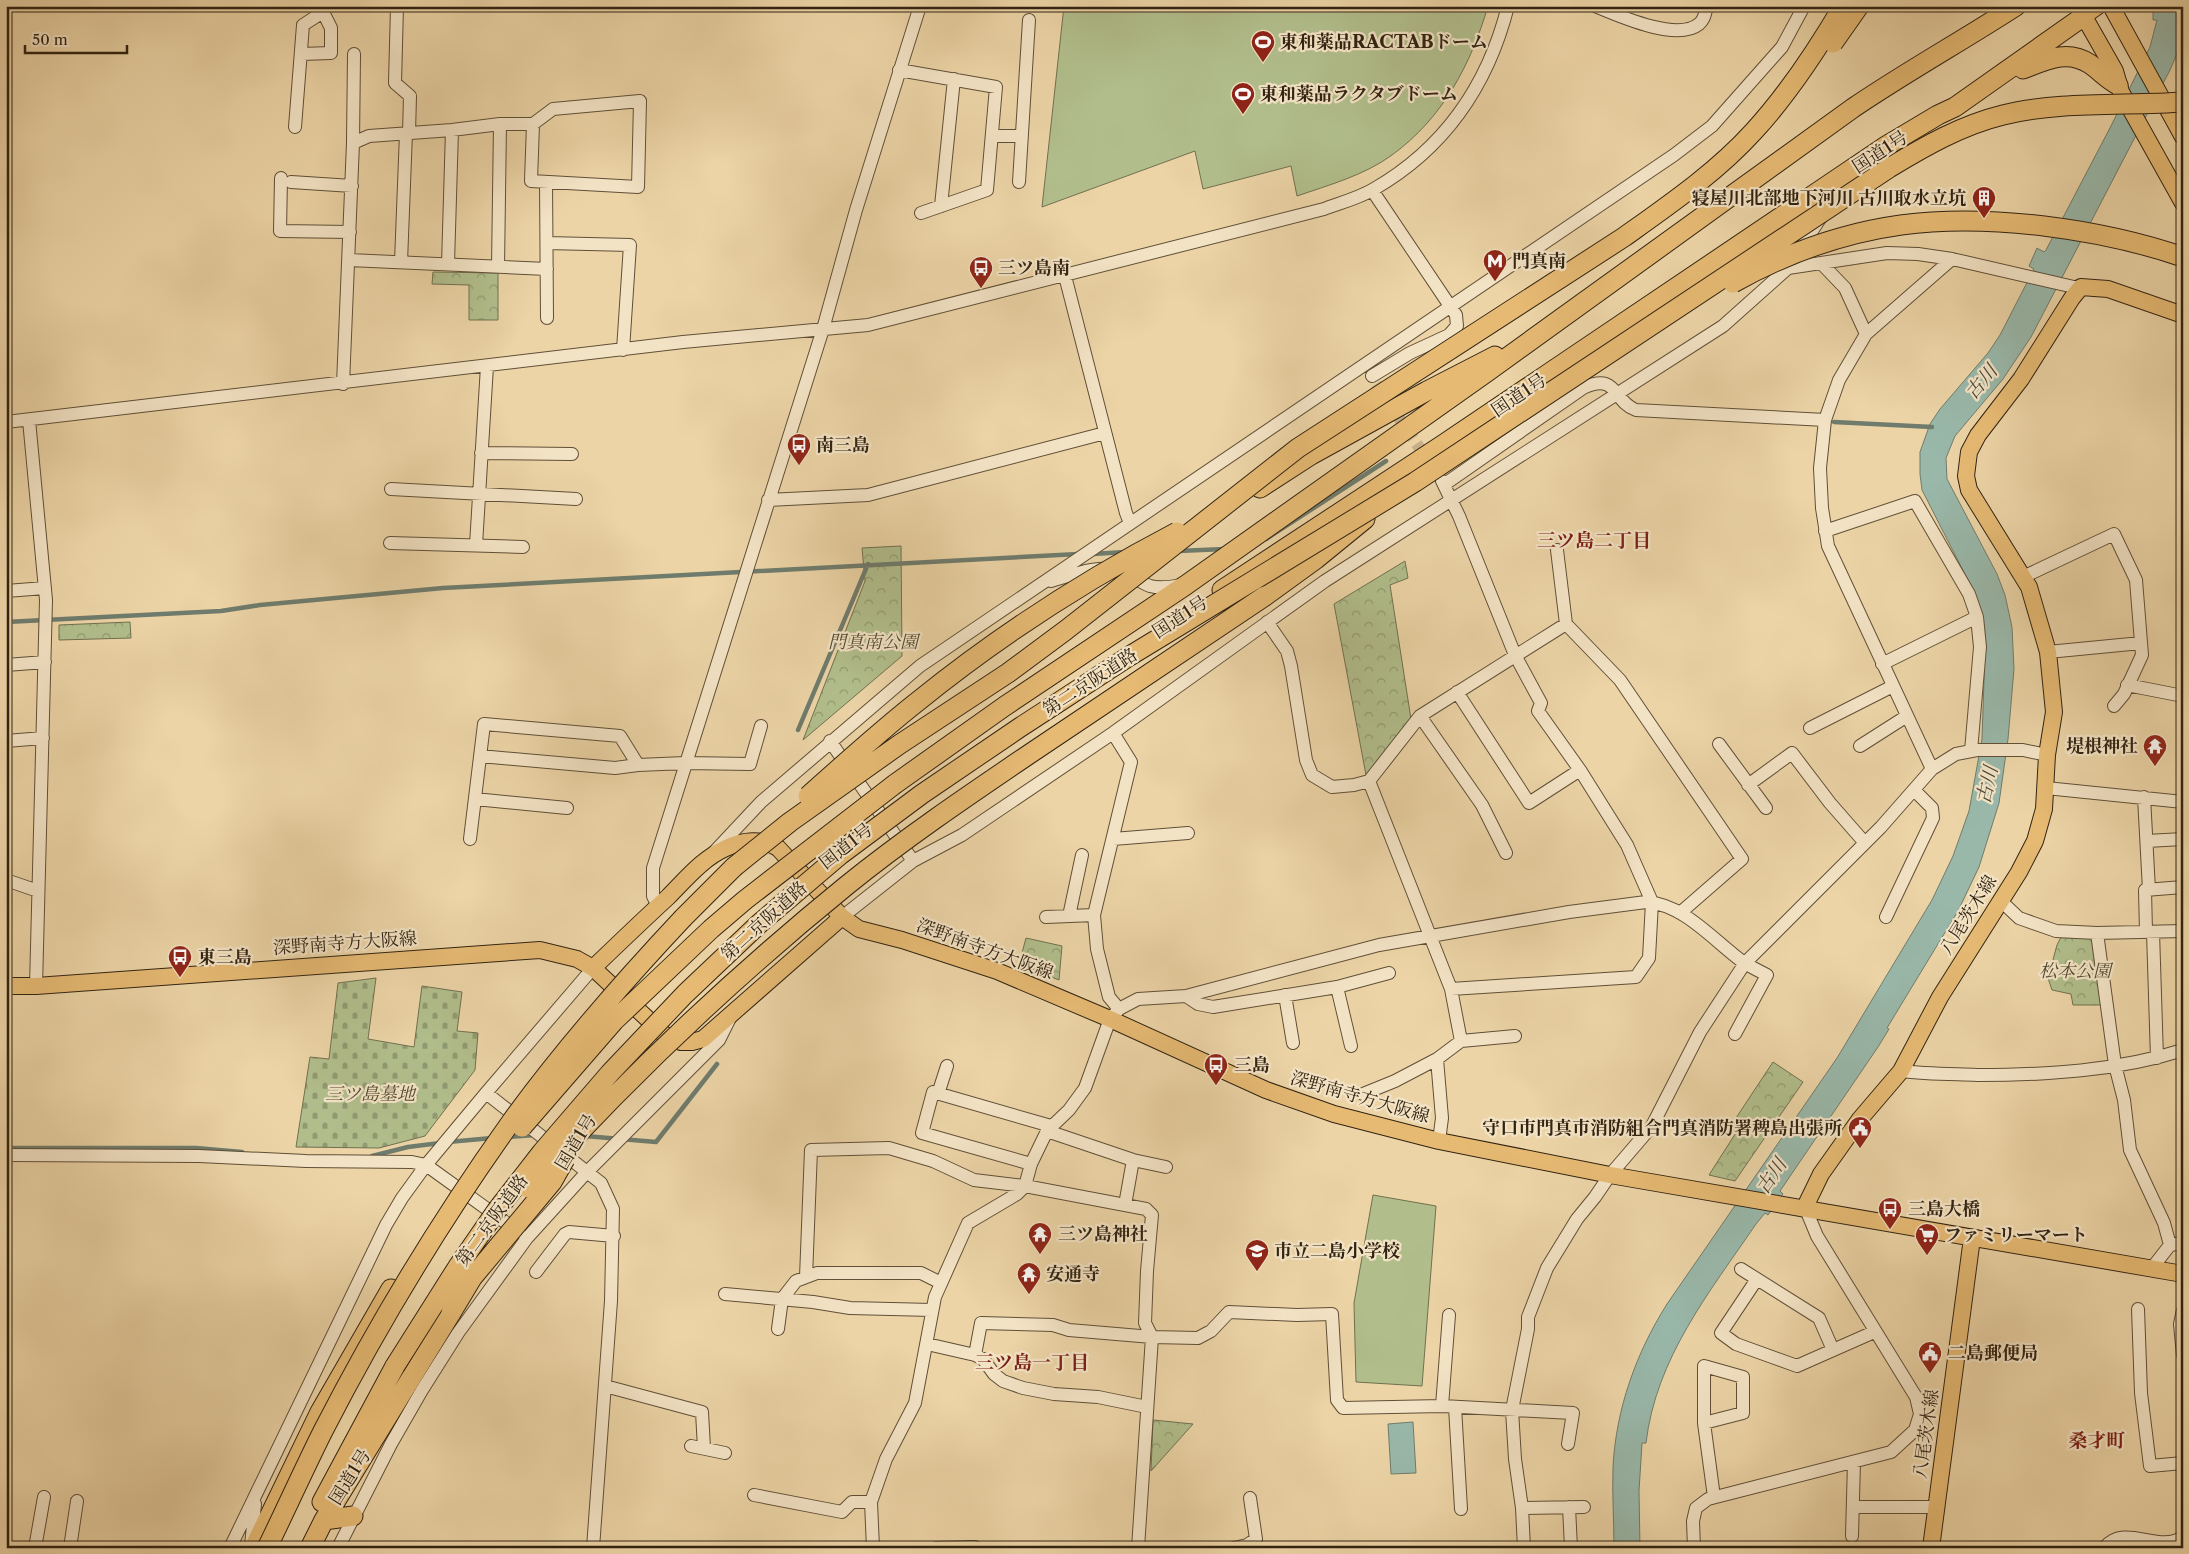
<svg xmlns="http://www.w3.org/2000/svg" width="2189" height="1554" font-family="'Libre Caslon Text','Noto Serif JP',serif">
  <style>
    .green { fill: #b1be8c; stroke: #71704f }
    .forest { fill: url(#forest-crowns); stroke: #71704f }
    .cemetery { fill: url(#cemetery-stones); stroke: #71704f }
    .water { fill: #99b8aa; stroke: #6f7c6d }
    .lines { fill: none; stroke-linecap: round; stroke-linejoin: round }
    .stream { stroke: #6f7c6d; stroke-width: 4.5 }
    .minor-tunnel { stroke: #c7b188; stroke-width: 12; stroke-dasharray: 12 6; stroke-linecap: butt }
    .minor-casing { stroke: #604f37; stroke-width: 14 }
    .major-casing { stroke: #312312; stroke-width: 18 }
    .highway-casing { stroke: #312312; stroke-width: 21 }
    .minor { stroke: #f3e3c5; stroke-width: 12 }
    .major { stroke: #e6ba73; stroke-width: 16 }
    .highway { stroke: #e6ba73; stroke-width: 19 }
    .highway-bridge-casing { stroke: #312312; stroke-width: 21; stroke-linecap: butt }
    .highway-bridge { stroke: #e6ba73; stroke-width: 19 }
    .labels { text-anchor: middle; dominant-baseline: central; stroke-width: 4.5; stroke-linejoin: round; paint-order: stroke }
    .poi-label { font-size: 18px; font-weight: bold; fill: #312312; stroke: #f3e3c5; text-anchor: start }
    .street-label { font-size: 18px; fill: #312312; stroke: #f3e3c5 }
    .park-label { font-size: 18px; font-style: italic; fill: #514a30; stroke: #f3e3c5 }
    .water-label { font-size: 19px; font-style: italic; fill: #4b4838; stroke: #f3e3c5 }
    .neighbourhood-label { font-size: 19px; font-weight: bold; fill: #7a1f14; stroke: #f3e3c5 }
  </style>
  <defs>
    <pattern id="forest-crowns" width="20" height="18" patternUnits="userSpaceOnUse" patternTransform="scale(1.25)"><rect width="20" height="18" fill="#b1be8c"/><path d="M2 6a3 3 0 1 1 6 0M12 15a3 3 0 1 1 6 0" fill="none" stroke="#919a71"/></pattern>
    <pattern id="cemetery-stones" width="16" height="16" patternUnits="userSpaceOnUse" patternTransform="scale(1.25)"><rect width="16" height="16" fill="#b1be8c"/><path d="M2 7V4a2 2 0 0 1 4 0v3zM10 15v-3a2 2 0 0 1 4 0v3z" fill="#919a71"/></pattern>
  </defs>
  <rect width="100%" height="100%" fill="#ecd4a6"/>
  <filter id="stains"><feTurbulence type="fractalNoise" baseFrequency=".004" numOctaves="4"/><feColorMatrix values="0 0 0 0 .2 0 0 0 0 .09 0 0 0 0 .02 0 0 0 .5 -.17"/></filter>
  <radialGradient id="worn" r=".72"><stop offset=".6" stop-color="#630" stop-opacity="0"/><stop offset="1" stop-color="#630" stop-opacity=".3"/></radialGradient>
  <path class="green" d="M1064,6h424c-17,58 -45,112 -96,149 -27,20 -63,30 -95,41l-6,-30 -88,23 -8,-38 -153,56z
    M1373,1195l63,11 -14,180 -66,-4 -2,-79z"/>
  <path class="forest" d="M433,272l65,1v47h-29v-35l-37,-1z
    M901,546l1,110 -99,84 62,-159 -3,-33z
    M1405,561l3,17 -18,7 21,134 -45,56 -32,-171z
    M130,622l1,16 -72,2v-15z
    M2062,935l33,3 7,67h-29l-2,-11 -19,-4 -4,-12 9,-33z
    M1026,938l36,8 -3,34 -40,-16z
    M1773,1062l30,20 -68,99 -26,-6 30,-47 -7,-4z
    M1153,1420l40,4 -42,47z"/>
  <path class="cemetery" d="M376,978l-8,61 46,8 8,-61 40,6 -5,39 21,2 -3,37 -50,66 -46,12 -83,-1 14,-90 19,2 9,-76z"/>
  <path class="water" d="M2153,6h30v34l-13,30 -139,267 -28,42 -48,57 -9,22 1,21 50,95 8,21 7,32 2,42 -6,70 -9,64 -20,64 -21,44 -71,117 2,1 -11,18 -98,144 3,3 -15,21 -3,-2 -9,11c-47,69 -100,134 -110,219h-4l-3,48 1,57h-26c0,-27 -2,-54 -1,-81 3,-58 23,-114 54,-163l170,-246 95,-158 21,-44 16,-45 13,-72 3,-88 -12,-61 -51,-100 -2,-16v-22l10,-28 10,-15 48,-56 12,-18 34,-66 -5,-3 8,-18 7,4 2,-2 65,-124 39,-79 7,-27h-4z
    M1413,1422l3,51 -25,1 -3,-50z"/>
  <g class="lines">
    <path class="stream" d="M1834,422l98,5
      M1266,539l120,-78
      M1178,551l47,-2
      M1093,554l32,-2
      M6,622l215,-11 39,-6 183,-17 635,-34
      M798,730l70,-166
      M585,1136l71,6 61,-78
      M508,1137l27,-2
      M448,1142l44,-4
      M6,1148h190l46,4
      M372,1156l36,-9 32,-4"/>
    <path class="minor-tunnel" d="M1376,384l53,78"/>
    <g class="minor-casing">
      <path id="minor" d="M397,6l-2,77 15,13 -1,37
        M1595,6c24,10 82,36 104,18 6,-5 6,-11 8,-18
        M301,54l30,-1v-25l-8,-16
        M899,70l97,17 -9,103 -66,23
        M295,127l8,-102 20,-13v-6
        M992,136h30
        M353,143l1,-89
        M281,178l-1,53 70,1
        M291,182l61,4
        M546,182l1,136
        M1019,182l10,-162
        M941,206l13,-127
        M547,243l83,2 -7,105
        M349,260l198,9
        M401,262l5,-129
        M448,264l4,-134
        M1822,264l23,24 21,46
        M498,267l2,-143
        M1788,268l99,-15 31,1 34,5 122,28h7
        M1065,276l61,237 4,10
        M1372,376l38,-23 39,-18 8,-9 -1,-11 -84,-125
        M343,384l10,-241 16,-7 83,-6 48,-6h33l20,-15 87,-8 -2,86 -107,-6 2,-57
        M29,420l17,180 -10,386
        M6,422l677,-80 185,-17 456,-116c16,-6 35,-11 50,-20 71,-41 114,-104 134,-183
        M481,453l91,1
        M1442,481l17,35 56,139 26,48 -3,8 42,59 47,75 25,57 -3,56 -13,19 -185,12
        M1445,484l138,-96c35,-16 29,13 53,22l189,10
        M391,489l185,10
        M768,500l100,-5 237,-62
        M1825,531l90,-30 54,93 8,23 3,30 -9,104
        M390,543l133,4
        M476,545l11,-179
        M1557,550l9,74
        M2023,577l91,-43 22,46 6,75 -18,39 -10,12
        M1051,581c22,-6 45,-16 68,-11 11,3 20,12 31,16 10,3 21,1 31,-1
        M6,591l39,-3
        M1267,622l20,29 4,15 15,94 6,15 20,12 22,-2 15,-4
        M2048,652l93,-9
        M1882,664l95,-47
        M6,665l39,-3
        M2127,685l56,11
        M1457,692l72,111 51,-33
        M1420,716l62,89 24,48
        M1810,728l83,-42
        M1113,733l18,29 -37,153 3,34 12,48 10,12
        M6,741l37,-3
        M830,741l83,120
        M1719,744l47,64
        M1860,746l47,-30
        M480,756l135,12 23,-3
        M1932,769l-104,-223 -6,-38 -2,-40 5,-48 14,-40 27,-46 86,-75
        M1748,785l44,-32 38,50 35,40
        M2046,788l137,14
        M2144,797l5,93
        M475,799l92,9
        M470,839l14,-115 136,12 18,29 47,-2 65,1 11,-38
        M1113,839l75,-6
        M2147,841l36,-2
        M715,851l46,-49 159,-136 754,-511 38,-29 70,-79 22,-41
        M6,880l32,11
        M2001,901l18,17 37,13 41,2 86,-2
        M658,906l-5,-10v-28l170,-539 33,-119 64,-204
        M1069,916l13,-61
        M842,917l71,-56 49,-26 151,-102 212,-152 398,-255 65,-58 35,-54 19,-36
        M1046,917l48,-2
        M1886,917l47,-99 -1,-10 -18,-18
        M2146,932l-1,-42 38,-3
        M2153,932l4,126
        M2097,933l18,132 9,35 6,50 34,73 6,22
        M1337,987l14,59
        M1285,995l8,48
        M1186,996l12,8 15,3 124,-20 52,-14
        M1461,1041l54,-5
        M1901,1071c25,3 51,3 76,4 69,0 140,-4 206,-25
        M486,1093l115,90 12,26 -2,92 -18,247
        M938,1094l9,-28
        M1363,1094l32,-13 42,-22
        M1047,1131l86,29 33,7
        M1439,1141l3,-23 -5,-59 24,-18 -10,-52 -82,-208 51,-65 146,-92 54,56 122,179 -62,54
        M6,1155l193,1 107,5 106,1 14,3 93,67
        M1031,1164l-109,-31 11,-41 118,34
        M1125,1205l8,-45
        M2152,1268l18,-23 13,-2
        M1741,1269l78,49 14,32
        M536,1272l29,-38 4,-2 45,4
        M806,1277l5,-127 78,-2 44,13 41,19 51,6 121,23 6,6 -5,56 -2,52 7,14 -83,-7 -16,-5 -72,-2 -6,32
        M1757,1279l-36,54 15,11 61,22 77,-34
        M725,1294l88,8 37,6 82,2
        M2138,1309l3,84 9,73 33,-3
        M2183,1310l-3,14 3,31
        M778,1329l4,-30 14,-18 21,-8h104l20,10
        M927,1344l48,11 8,4 11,15 9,7 20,7 31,6 44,3 49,10
        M605,1386l97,26 2,36
        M1442,1406l7,-91
        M1455,1407l6,102
        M1704,1423l39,-10v-36l-39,-11v57l10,74
        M691,1446l34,7
        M754,1495l88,17 10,-10h19
        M1569,1507l2,41
        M1853,1507h83
        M1522,1508l62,-1
        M1852,1536l2,-74
        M251,1546l4,-42
        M35,1548l9,-51
        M70,1548l7,-47
        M230,1548l156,-323 16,-27 24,-33 60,-72 107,-125
        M338,1548l53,-104 31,-54 36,-57 69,-95 59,-65 133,-133 11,-22
        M873,1548l-2,-46 15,-43 29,-56 20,-106 33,-74 49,-29 8,-8 6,-22 16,-33 22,-21 16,-22 25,-69 9,-10 19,-10 48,-3 193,-51 190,-33 77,-10c38,2 68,39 97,60 8,5 16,9 24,13l-32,59
        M936,1548l39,-1
        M1138,1548l14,-211 46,1 13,-7 18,-19 68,3 35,-1 5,86 6,8 99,-2 131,7 -5,31
        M1234,1548l13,-3 9,-6 -6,-41
        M1524,1548l-2,-40 -7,-49 -3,-49 16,-81v-12l19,-49 30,-49 18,-22 15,-22 42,-49 48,-94 45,-69 136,-136 51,-58 24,-15 21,-4h46l24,5
        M1694,1548l-1,-27 3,-13 12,-9 183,-47 24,-22 5,-16 -4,-17 -99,-161 -12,-29
        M2104,1548c21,-26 54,6 79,-11"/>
    </g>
    <g class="major-casing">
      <path id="major" d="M2078,6l37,65 6,21 62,111
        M2111,6l72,131
        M2084,16l14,-10
        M593,968c25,-24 50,-48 75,-71 18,-18 35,-39 58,-49 17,-8 36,-10 52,0l64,69 17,12 43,11 95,31 113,48 156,71 68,24 105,27 171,34 573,99
        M6,986h30l504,-36 37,9 16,9 74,69 14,5h11l11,-3 139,-122
        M1805,1207l16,-33 39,-55 41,-48 39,-74 79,-125 16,-31 9,-32 3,-54 7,-43 -6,-60 -19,-65 -60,-97 -3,-14 3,-24 9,-17 43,-56 51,-81 9,-11 27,2 75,26
        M1931,1548l41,-310"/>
    </g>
    <g class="highway-casing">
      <path id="highway" d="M2023,69c23,-9 44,-20 67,-5 10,7 17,15 28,21
        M1260,488l51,-33 116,-64 68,-35
        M1222,590l222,-146 442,-298 52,-31 17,-8 129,-91
        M1265,596l51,-37 49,-40
        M895,784l110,-78 181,-121 301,-213 366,-264c53,-36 109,-67 163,-102
        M683,918l51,-51
        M322,1502l73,-136
        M324,1520l29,-4
        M254,1548l66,-136 71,-123
        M310,1548l14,-28 127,-207"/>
    </g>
    <use href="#minor" class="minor"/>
    <use href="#major" class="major"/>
    <use href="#highway" class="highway"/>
    <g class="highway-bridge-casing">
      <path id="highway-bridge" d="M1833,43l26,-37
        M1733,283c52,-29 110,-50 168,-58 87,-12 200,4 282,32
        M808,796c36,-32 71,-64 109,-94 79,-64 170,-123 260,-170
        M734,867l56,-45 110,-78 108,-71 58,-43 232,-182 326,-211c45,-32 93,-65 130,-106 35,-38 63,-81 89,-125
        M522,1127l92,-106 97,-92 34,-29 150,-116
        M528,1188c98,-109 205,-210 318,-302 58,-47 120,-89 182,-131 79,-53 158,-106 237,-159
        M451,1313l21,-35 80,-96 13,-23
        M395,1366l62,-98 40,-58 45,-58 68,-79 75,-79 75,-71 80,-68 82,-61 97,-66 109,-71 287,-175 474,-314c36,-22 73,-43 114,-53 54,-14 124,-9 180,-13
        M267,1548c19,-39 37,-79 56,-117 55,-107 118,-211 188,-309 52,-72 111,-139 172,-204"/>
    </g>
    <use href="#highway-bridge" class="highway-bridge"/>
  </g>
  <defs>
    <g id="stadium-pin" transform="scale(1.25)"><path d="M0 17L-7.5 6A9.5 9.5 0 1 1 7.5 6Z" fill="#8f2418" stroke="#f3e3c5"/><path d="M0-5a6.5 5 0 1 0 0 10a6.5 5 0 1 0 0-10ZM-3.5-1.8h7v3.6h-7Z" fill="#fff"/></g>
    <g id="building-pin" transform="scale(1.25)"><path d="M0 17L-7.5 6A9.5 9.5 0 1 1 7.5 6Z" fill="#8f2418" stroke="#f3e3c5"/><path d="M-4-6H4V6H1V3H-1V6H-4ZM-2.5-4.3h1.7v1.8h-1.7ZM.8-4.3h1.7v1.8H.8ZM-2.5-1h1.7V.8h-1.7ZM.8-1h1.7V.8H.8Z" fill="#fff"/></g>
    <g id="metro-pin" transform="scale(1.25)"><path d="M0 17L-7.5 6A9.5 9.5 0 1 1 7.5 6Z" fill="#8f2418" stroke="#f3e3c5"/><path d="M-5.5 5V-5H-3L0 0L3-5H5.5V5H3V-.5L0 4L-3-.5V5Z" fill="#fff"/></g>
    <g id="bus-pin" transform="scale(1.25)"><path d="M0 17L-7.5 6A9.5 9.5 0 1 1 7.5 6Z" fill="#8f2418" stroke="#f3e3c5"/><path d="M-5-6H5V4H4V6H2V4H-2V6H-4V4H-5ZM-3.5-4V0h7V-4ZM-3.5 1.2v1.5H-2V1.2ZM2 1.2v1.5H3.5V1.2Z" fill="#fff"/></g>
    <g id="temple-pin" transform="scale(1.25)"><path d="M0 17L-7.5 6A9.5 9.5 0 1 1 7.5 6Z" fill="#8f2418" stroke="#f3e3c5"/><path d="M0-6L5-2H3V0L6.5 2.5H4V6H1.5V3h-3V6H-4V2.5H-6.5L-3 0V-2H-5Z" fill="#fff"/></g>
    <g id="civic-pin" transform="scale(1.25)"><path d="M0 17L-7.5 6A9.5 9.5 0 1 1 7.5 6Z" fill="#8f2418" stroke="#f3e3c5"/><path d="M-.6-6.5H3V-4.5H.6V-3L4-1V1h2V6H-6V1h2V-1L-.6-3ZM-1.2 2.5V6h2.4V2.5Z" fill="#fff"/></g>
    <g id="supermarket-pin" transform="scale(1.25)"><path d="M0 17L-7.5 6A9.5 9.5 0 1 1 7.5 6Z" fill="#8f2418" stroke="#f3e3c5"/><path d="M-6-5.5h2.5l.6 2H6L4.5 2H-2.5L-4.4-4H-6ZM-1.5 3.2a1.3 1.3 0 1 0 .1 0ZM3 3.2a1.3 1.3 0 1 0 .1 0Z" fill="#fff"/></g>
    <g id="school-pin" transform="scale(1.25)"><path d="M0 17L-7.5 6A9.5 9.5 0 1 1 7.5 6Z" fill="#8f2418" stroke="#f3e3c5"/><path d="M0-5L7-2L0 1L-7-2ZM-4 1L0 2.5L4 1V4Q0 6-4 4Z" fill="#fff"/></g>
  </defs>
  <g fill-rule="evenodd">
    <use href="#stadium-pin" x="1263" y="42"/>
    <use href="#stadium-pin" x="1243" y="94"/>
    <use href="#building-pin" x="1984" y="198"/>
    <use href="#metro-pin" x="1495" y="261"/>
    <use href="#bus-pin" x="981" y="268"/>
    <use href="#bus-pin" x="799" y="445"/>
    <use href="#temple-pin" x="2155" y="746"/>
    <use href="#bus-pin" x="180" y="957"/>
    <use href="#bus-pin" x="1216" y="1065"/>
    <use href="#civic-pin" x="1860" y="1128"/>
    <use href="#bus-pin" x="1890" y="1209"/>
    <use href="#temple-pin" x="1040" y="1234"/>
    <use href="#supermarket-pin" x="1927" y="1235"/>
    <use href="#school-pin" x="1257" y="1251"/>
    <use href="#temple-pin" x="1029" y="1274"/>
    <use href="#civic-pin" x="1930" y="1353"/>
  </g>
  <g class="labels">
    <g class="poi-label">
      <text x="1280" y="42">東和薬品RACTABドーム</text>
      <text x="1260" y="94">東和薬品ラクタブドーム</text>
      <text x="1966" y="198" text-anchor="end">寝屋川北部地下河川 古川取水立坑</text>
      <text x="1512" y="261">門真南</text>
      <text x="998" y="268">三ツ島南</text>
      <text x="816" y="445">南三島</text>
      <text x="2138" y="746" text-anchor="end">堤根神社</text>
      <text x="198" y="957">東三島</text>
      <text x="1234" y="1065">三島</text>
      <text x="1842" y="1128" text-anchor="end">守口市門真市消防組合門真消防署稗島出張所</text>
      <text x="1908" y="1209">三島大橋</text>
      <text x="1058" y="1234">三ツ島神社</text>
      <text x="1944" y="1235">ファミリーマート</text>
      <text x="1274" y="1251">市立二島小学校</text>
      <text x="1046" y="1274">安通寺</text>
      <text x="1948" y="1353">二島郵便局</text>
    </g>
    <g class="street-label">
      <text transform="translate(1880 152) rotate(-33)">国道1号</text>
      <text transform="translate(1519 395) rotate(-34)">国道1号</text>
      <text transform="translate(1180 617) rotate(-33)">国道1号</text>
      <text transform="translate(1090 682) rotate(-33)">第二京阪道路</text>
      <text transform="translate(846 846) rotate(-38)">国道1号</text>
      <text transform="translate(1968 915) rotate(-58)">八尾茨木線</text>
      <text transform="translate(764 921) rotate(-42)">第二京阪道路</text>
      <text transform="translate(345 943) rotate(-4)">深野南寺方大阪線</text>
      <text transform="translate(985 949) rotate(20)">深野南寺方大阪線</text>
      <text transform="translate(1360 1097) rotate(16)">深野南寺方大阪線</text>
      <text transform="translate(576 1142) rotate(-59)">国道1号</text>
      <text transform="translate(492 1220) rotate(-54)">第二京阪道路</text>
      <text transform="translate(1926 1434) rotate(-82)">八尾茨木線</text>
      <text transform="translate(350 1477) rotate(-58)">国道1号</text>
    </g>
    <g class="park-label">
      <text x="873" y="642">門真南公園</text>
      <text x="2075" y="971">松本公園</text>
      <text x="370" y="1094">三ツ島墓地</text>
    </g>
    <g class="water-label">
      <text transform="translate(1981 382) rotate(-50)">古川</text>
      <text transform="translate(1987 785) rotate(-77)">古川</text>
      <text transform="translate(1771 1176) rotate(-56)">古川</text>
    </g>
    <g class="neighbourhood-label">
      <text x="1594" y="540">三ツ島二丁目</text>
      <text x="1032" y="1362">三ツ島一丁目</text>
      <text x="2097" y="1440">桑才町</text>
    </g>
  </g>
  <rect width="2189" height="1554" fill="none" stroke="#ecd4a6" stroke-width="25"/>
  <rect x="8" y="8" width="2174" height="1539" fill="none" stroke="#312312" stroke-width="2.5"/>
  <rect x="12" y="12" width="2164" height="1529" fill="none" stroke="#312312"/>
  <path d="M25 45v8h102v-8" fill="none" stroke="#312312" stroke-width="2.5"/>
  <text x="32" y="45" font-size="15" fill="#312312" stroke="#f3e3c5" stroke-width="4" paint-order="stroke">50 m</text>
  <rect width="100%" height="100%" filter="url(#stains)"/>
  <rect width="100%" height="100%" fill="url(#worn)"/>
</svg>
